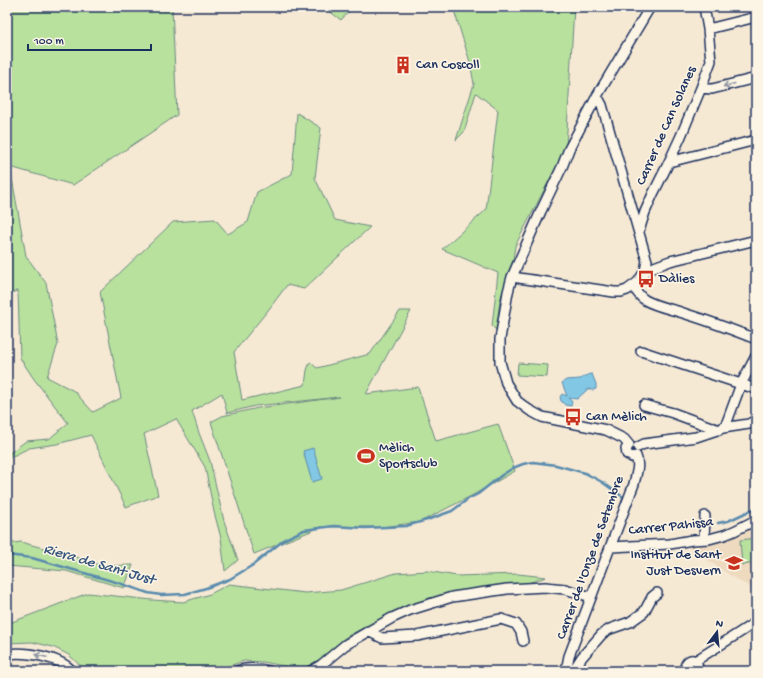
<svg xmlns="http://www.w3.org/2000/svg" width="763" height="678" font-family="'Gochi Hand',sans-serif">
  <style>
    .built { fill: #eedabf }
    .green { fill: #b8e19e; stroke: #6a887e }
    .water { fill: #82c7e3; stroke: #598aae }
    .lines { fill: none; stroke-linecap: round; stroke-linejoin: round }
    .stream { stroke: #598aae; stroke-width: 2.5 }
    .street-casing { stroke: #1b2f5e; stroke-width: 12 }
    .street { stroke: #fcf5e5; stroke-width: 9 }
    .oneway { stroke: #8c92a2 }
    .labels { text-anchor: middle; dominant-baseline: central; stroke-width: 3; stroke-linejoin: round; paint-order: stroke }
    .poi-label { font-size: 14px; fill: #1b2f5e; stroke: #fcf5e5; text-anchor: start }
    .street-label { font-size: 14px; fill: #1b2f5e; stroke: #fcf5e5 }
    .water-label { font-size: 15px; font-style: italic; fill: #35557f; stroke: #fcf5e5 }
  </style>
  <rect width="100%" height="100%" fill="#f6e9d4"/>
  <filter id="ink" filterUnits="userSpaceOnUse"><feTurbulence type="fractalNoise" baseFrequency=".025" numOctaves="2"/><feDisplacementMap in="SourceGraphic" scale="8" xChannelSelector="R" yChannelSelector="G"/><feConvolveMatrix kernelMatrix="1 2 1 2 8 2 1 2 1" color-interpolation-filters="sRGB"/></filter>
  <g filter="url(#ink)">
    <path class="built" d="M756,525v65l-19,-10 -49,-33 45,-11z"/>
    <path class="green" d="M7,7h165l5,108 -104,70 -63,-18 16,89 20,27 12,61 -11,33 27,14 19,21 28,-14 -21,-106 73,-70 42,-3 13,15 20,-12 9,-30 35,-18 5,-61 24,15 -6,50 20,42 35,7 -66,62 -17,-4 -18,24 -35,43 8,48 63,-15 2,-15 3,-8 7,6 53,-14 30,-43h11l-45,83 52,-7 18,54 62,-17 17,47 -42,24 -53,27 -38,5h-61l-67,27 -43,-132 11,-6 36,-8 82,-11 -85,9 -28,7 -5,-20 -30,18 7,22 11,28 14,60 14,39 -13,11 -4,-33 -7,-26 -9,-45 -29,-48 -32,15 14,61 -32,12 -35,-72 -34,9 -28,4 -22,11v-4l19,-14 23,-2 19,-16 -34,-44 -14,-21 -2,-68 -11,6z
      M324,7h29l-12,13z
      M453,7h121l-8,141 -51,98 -2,14 -13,40 -4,30 -4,-4 6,-53 -56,-24 44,-39 12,-100 -22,-17 -12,39 -8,8 18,-56 -4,-22z
      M518,363l30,2 -1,12 -30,-2z
      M756,538v25l-14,2 -2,-25z
      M21,542l55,15 26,9 31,-1 -9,23 -58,-17 -59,-5v-22z
      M427,571l30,5 61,-2 28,3 -18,6 -68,8 -33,8 -40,16 -41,22 -31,27 -10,3h-16l-26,-5 -19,-1 -24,8 -3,2h-131l-17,-16 -16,-8 -21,-5 -25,1v-19l81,-31 64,7 31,2 27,-8 19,-10 76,9 36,-3 55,-17z"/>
    <path class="water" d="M590,374h2l4,10v5l-3,1 -5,-1 -11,10 -8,-1 3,4 -1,4 -6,-1 -4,-4 -1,-4 2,-3 5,2 -5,-13 4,-3 14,-1z
      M313,448l9,31 -10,3 -9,-31z"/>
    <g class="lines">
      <path class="stream" d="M718,523l10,-2 28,-13
        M7,555l25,3 87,25 29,10 13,2 24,-1 21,-6 24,-9 23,-14 32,-26 19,-9 30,-4 31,2 41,-2 21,-6 25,-9 16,-12 10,-5 24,-19 11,-7 10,-4 10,-2 23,3 29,8 17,9 21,15"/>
      <g class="street-casing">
        <path id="street" d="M708,29l48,-12
          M701,88l11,1 44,-11
          M669,162l87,-22
          M639,231l6,-19 8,-18 16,-32 12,-26 20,-48 10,-27 -3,-32 -4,-22
          M645,271l9,-4 16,-6 86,-21
          M512,277l102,15h7l6,-2 11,-8 7,-11 2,-10 -45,-156 -5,-9
          M633,286c3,5 7,11 12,14 12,7 27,9 41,14 23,7 47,16 70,25
          M641,351l115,38
          M644,405l29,8 46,17
          M723,428l4,-6 14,-38 15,-28
          M629,445l-5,-6 -18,-9 -64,-13 -13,-7 -12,-9 -11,-18 -6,-21v-23l8,-47 4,-15 29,-66 21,-44 7,-18 28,-53 53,-89
          M629,445l-3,4 1,5 5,3 4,-1
          M638,447l6,-3 52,-7 27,-9 26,-4 7,-4
          M704,539l1,-23
          M611,547l59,-3 22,-4 17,-1 15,-4 10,-4 22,-11
          M368,631l14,7 35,-2 84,-17 15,5 5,8 2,9
          M7,654c18,-3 53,3 65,17
          M695,661l58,-37 3,-1
          M237,671c10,-4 21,-3 32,0
          M311,671l10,-6 24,-20 47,-27 18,-8 42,-13 55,-8 38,-2 20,2 26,8
          M566,671l3,-15 65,-172c2,-10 6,-18 2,-28
          M573,671l9,-14 20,-23 8,-5 20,-7 14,-10 8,-15 5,-4
          M687,671l-2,-4c3,-13 17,-6 11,4"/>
      </g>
      <use href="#street" class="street"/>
    </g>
    <defs><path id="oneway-shaft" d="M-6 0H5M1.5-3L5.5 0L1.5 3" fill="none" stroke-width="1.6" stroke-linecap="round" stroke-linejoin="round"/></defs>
    <g class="oneway">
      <use href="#oneway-shaft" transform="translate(729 85) rotate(165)"/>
      <use href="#oneway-shaft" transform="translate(41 656) rotate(-168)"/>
    </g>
  </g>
  <defs>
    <g id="building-bare" transform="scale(1.38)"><path d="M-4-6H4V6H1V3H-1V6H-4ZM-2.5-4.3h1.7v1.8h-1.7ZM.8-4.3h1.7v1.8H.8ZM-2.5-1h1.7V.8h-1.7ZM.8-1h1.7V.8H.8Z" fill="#c8321e" stroke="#fcf5e5" stroke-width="2.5" paint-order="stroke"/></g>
    <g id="bus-bare" transform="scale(1.38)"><path d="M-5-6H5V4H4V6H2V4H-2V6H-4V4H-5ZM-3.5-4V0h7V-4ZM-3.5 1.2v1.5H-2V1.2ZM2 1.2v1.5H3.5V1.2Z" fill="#c8321e" stroke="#fcf5e5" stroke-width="2.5" paint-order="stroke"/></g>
    <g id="stadium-bare" transform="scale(1.38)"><path d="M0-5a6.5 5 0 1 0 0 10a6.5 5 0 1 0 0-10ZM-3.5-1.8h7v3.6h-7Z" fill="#c8321e" stroke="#fcf5e5" stroke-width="2.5" paint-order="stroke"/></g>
    <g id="school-bare" transform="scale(1.38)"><path d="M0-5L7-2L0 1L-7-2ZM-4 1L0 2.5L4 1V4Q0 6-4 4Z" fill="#c8321e" stroke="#fcf5e5" stroke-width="2.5" paint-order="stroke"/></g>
  </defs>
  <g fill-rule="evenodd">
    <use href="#building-bare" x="403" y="65"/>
    <use href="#bus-bare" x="646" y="279"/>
    <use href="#bus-bare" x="573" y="417"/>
    <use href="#stadium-bare" x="366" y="456"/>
    <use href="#school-bare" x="734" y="563"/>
  </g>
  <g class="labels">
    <g class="poi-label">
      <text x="416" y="65">Can Coscoll</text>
      <text x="659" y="279">Dàlies</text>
      <text x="586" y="417">Can Mèlich</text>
      <text x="379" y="448">Mèlich<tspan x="379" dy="16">Sportsclub</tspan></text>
      <text x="721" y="555" text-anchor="end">Institut de Sant<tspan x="721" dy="16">Just Desvern</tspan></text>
    </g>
    <g class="street-label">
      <text transform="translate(667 126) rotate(-66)">Carrer de Can Solanes</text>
      <text transform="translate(671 527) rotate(-6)">Carrer Pahissa</text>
      <text transform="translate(591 558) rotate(-70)">Carrer de l'Onze de Setembre</text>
    </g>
    <g class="water-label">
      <text transform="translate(99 565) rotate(16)">Riera de Sant Just</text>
    </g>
  </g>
  <rect width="763" height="678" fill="none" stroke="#fcf5e5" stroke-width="24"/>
  <rect x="12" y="12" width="739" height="654" fill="none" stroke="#1b2f5e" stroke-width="1.5" filter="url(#ink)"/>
  <g transform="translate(717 632) rotate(16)" stroke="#fcf5e5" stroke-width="3" paint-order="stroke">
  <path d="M0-3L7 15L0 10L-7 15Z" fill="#1b2f5e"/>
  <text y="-6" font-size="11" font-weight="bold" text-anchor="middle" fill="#1b2f5e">N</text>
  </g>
  <path d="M28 44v6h123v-6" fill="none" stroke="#1b2f5e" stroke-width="2"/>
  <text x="34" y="44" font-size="12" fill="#1b2f5e" stroke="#fcf5e5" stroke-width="3" paint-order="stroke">100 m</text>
</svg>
